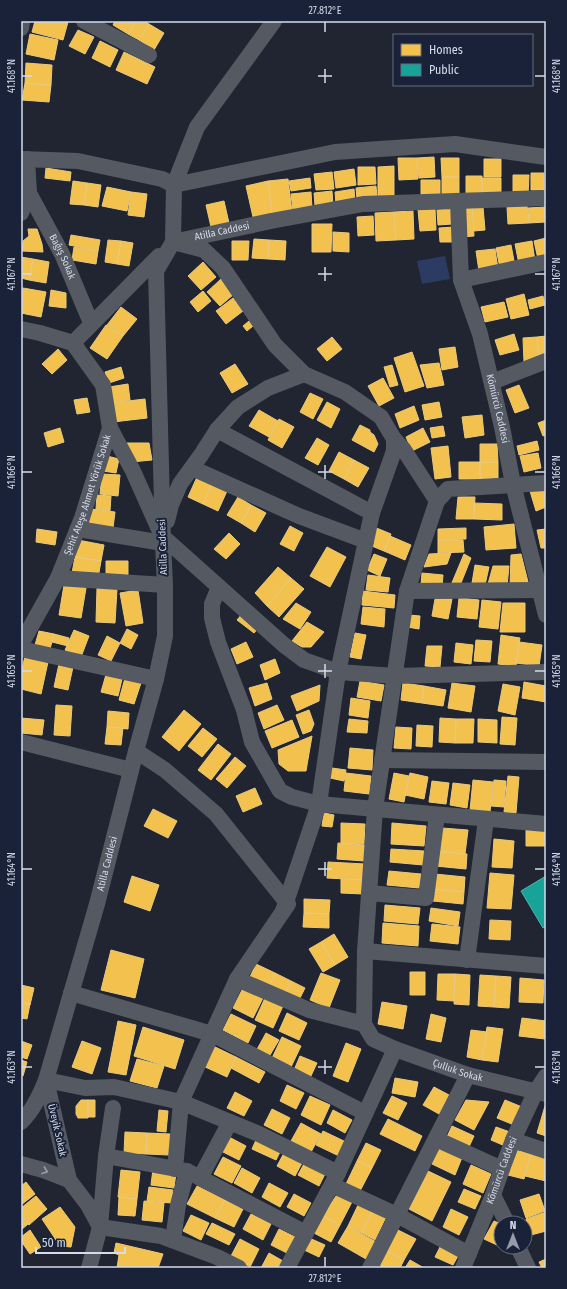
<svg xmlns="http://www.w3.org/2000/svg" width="567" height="1289" font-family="'Fira Sans Condensed',sans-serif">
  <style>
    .green { fill: #2b3b61 }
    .homes { fill: #f2c14e; stroke: #e9c97d }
    .public { fill: #17a398; stroke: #50b4b1 }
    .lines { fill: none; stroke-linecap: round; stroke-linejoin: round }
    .minor { stroke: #545962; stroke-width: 16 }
    .oneway { stroke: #9aa0ad }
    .ticks { fill: none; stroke: #d4dbea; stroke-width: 1.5 }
    .labels { text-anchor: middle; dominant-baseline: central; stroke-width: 4; stroke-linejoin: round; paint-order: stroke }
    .street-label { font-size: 10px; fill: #d4dbea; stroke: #192238 }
    .neatline { fill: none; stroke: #d4dbea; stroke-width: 1.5 }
    .ticks-label { font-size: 10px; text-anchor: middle; fill: #d4dbea }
  </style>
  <rect width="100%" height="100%" fill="#202531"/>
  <path class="green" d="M445,256l5,23 -28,5 -5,-23z"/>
  <path class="homes" d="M35,21l33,1 -5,18 -31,-8z
    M115,21h21l-8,13 -15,-9z
    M136,21h8l5,3 -10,16 -11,-6z
    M149,24l15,9 -10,17 -15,-10z
    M78,30l16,7 -9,17 -16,-8z
    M30,34l28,6 -4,20 -28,-6z
    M100,41l18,9 -8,17 -18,-9z
    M124,52l31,15 -8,17 -31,-14z
    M26,63l26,2 -1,20 -26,-2z
    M25,83l26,2 -2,17 -27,-2z
    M434,157l1,20 -16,1 -2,-20z
    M398,158h19l1,21 -19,1z
    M441,158h18v19h-17z
    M484,159h17v18h-17z
    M394,166v31h-16v-30z
    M358,167h17l1,17 -18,1z
    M46,168l25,4 -1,9 -25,-3z
    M354,169l2,16 -20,3 -2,-16z
    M332,172l2,17 -18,1 -2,-16z
    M531,173h13v17h-13z
    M513,175h16l-1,20h-15z
    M466,176h16v18h-16z
    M442,177h17v18h-17z
    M310,178l1,10 -20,3 -2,-10z
    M482,178h19v15h-19z
    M288,179l4,33 -20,2 -4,-33z
    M421,180h19v15h-19z
    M73,181l14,2 -3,22 -14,-1z
    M268,181l4,32 -19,4 -7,-31z
    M87,183l14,2 -3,22 -14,-2z
    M376,186l1,11 -20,2 -1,-11z
    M107,187l24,5 -4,19 -25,-5z
    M354,189l1,12 -19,3 -1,-12z
    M332,191l1,13 -18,2 -1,-13z
    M131,192l16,2 -3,23 -16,-2z
    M311,192l1,16 -19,2 -2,-16z
    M224,201l5,22 -18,4 -5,-22z
    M527,206l2,17 -21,1 -1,-17z
    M483,207l2,23 -11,1 -2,-23z
    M546,207v15l-17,1 -1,-15z
    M472,208l2,28 -12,1 -1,-28z
    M435,209l1,21 -16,1 -2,-21z
    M452,209l1,15 -15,1 -1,-15z
    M413,211l1,28 -18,1 -2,-28z
    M394,212l2,28 -20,1 -1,-28z
    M373,216l1,19 -16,1 -1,-19z
    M312,224h20l-1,28h-19z
    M454,227l1,15h-15l-1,-14z
    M28,229h9l5,15 1,8 -21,-1 1,-10 6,-5z
    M333,232l16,1v19l-16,-1z
    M71,235l29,5 -2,11 -29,-6z
    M546,238v20l-8,1 -4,-18z
    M254,239l15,1 -1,19 -16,-1z
    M108,240l13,1 -4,23 -12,-2z
    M269,240l17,1 -1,19 -17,-1z
    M121,241l12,2 -4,23 -12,-2z
    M232,241h17l-1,19h-16z
    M532,241l3,20 -16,3 -4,-20z
    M511,245l4,21 -15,2 -4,-20z
    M74,247l24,4 -2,13 -24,-4z
    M495,249l3,20 -19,2 -3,-20z
    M21,257l12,2 -4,21 -8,-2z
    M33,259l16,3 -3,21 -17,-3z
    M203,262l13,15 -15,13 -13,-14z
    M221,279l13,15 -14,12 -13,-14z
    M23,288l23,4 -5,25 -20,-4v-12z
    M51,290l15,3v15l-17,-2z
    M203,291l8,10 -13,11 -8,-10z
    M524,294l5,21 -18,4 -5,-20z
    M543,296l2,9 -15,4 -2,-9z
    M233,298l10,13 -17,13 -10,-13z
    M504,302l4,15 -23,5 -4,-15z
    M121,307l16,12 -14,17 -16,-11z
    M249,321l4,5 -6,5 -4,-5z
    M106,325l17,11 -16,23 -17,-11z
    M514,334l5,16 -19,5 -5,-15z
    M546,336v21l-7,2 -2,-22z
    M332,337l10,12 -15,12 -10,-12z
    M537,337l2,22 -15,3 -1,-24z
    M455,347l3,20 -16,3 -3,-21z
    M58,349l9,11 -15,14 -10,-10z
    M412,352l12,34 -19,6 -11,-34z
    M439,363l5,22 -17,3 -7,-23z
    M235,364l13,20 -16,9 -12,-20z
    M392,365l6,20 -8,2 -6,-20z
    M121,367l3,11 -15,5 -4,-11z
    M383,378l11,20 -15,8 -11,-20z
    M128,384l2,16 -19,3 -2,-16z
    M519,385l10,23 -14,5 -9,-23z
    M310,393l13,6 -10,20 -13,-7z
    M87,398l3,14 -13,2 -3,-14z
    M145,399l2,19 -34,4 -2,-19z
    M327,402l13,7 -9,19 -14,-8z
    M439,402l3,15 -17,3 -3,-15z
    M414,406l5,14 -19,8 -5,-14z
    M259,410l19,11 -9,16 -20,-11z
    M482,415l2,20 -19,3 -3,-21z
    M279,419l15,8 -12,21 -14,-8z
    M546,420v15l-3,1 -5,-13z
    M360,425l10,5v2l4,3 4,9 -4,8 -22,-12z
    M443,426l2,10 -13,2 -2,-10z
    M60,428l4,14 -16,5 -4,-14z
    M423,428l7,14 -18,9 -6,-14z
    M317,438l12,7 -11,20 -13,-7z
    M537,441l2,9 -20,5 -2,-9z
    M127,443h22l3,17 -21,2z
    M480,444h17l1,18h-18z
    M448,446l3,31 -16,2 -4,-31z
    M339,452l15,8 -10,19 -15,-8z
    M538,453l3,15 -17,4 -4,-16z
    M107,456l12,3 -3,14 -13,-2z
    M354,460l15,8 -11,19 -14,-8z
    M459,462h21v17h-21z
    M480,462h18v16l-18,1z
    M102,474l18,1 -2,21 -18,-2z
    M197,477l15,7 -9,20 -15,-7z
    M212,484l15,7 -9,20 -15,-7z
    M546,487v20l-10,4 -6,-20z
    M97,495l14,1 -1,15 -14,-2z
    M238,497l13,8 -10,18 -14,-8z
    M458,497h17l-1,22h-18z
    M474,503l28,1v16l-28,-1z
    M251,505l15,8 -11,19 -14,-9z
    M91,509l24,3 -2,16 -24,-3z
    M514,524l2,24 -30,2 -2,-23z
    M290,526l13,7 -9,18 -14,-7z
    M374,527l17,7 -7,17 -17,-7z
    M466,528v11l-28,1v-11z
    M37,529l20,3 -2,13 -19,-3z
    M546,529v19h-5l-4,-18z
    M229,533l11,11 -14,15 -12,-10z
    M390,536l21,9 -6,15 -21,-9z
    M78,540l26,5 -3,16 -26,-4z
    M438,540h25l1,12 -26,1z
    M327,547l19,10 -16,30 -20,-11z
    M451,553l-4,11 -23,3 5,-13z
    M374,554l13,5 -7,17 -13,-6z
    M464,554l7,4 -12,30 -8,-3z
    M521,554l8,32h-19l1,-31z
    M75,557l26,4 -3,17 -26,-5z
    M106,561h22v14h-22z
    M475,565l14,2 -4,18 -13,-2z
    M493,566h16l-2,20 -19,-2z
    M278,567l13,11 -24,28 -12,-13z
    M422,573l21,2 -1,12 -21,-2z
    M368,575l22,3 -2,14 -22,-2z
    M291,578l13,11 -25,28 -12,-11z
    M64,585l22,3 -5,30 -22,-3z
    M97,588l20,1 -2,34 -19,-1z
    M138,590l5,33 -17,3 -6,-33z
    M363,591l32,4 -1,13 -32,-3z
    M459,598l20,2 -2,19 -20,-2z
    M435,599h17l-4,20 -16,-3z
    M482,600l19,2 -3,27 -19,-2z
    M296,603l15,9 -11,17 -17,-10z
    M503,603h22v29h-25z
    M363,607l22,2 -1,18 -23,-3z
    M242,614l17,13 -5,6 -17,-13z
    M409,615l11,1 -1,13 -12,-2z
    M307,622l17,10 -13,15h-9l-10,-6z
    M127,629l11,6 -7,14 -11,-6z
    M74,630l15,6 -8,21 -16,-7z
    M39,631l15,3 -4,15 -15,-4z
    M355,633l11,2 -5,24 -11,-2z
    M54,634l15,4 -1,8 -16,-4z
    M501,635l19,3 -4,28 -18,-2z
    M107,636l13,7 -9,18 -13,-6z
    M476,640l16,1 -2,21 -16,-1z
    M246,642l7,15 -16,7 -6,-15z
    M519,642l23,3 -3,21 -23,-3z
    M456,643l17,2 -2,19 -17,-2z
    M427,646h15l-2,21 -15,-1z
    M25,656l23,6 -7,32 -20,-5v-15z
    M275,659l5,14 -15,7 -5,-15z
    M59,664l14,3 -5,23 -14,-3z
    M107,671l16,4 -5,21 -17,-4z
    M125,678l16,5 -7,21 -15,-4z
    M360,681l24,4 -3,16 -24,-4z
    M524,682l22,4v16l-24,-4z
    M267,683l5,16 -17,7 -6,-18z
    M403,683l21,3 -2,17 -21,-3z
    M452,683l23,3 -4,26 -23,-4z
    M503,684l17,3 -5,28 -17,-4z
    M320,685l-1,16 -22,10 -6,-15z
    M424,686l22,4 -3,16 -21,-3z
    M351,698l19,3 -2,17 -19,-3z
    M56,705l16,1 -2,30 -16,-1z
    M277,705l7,15 -20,9 -6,-16z
    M184,710l17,14 -22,27 -17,-14z
    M309,710l5,14 -3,7 -8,3 -7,-19z
    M108,711l21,2 -1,16 -21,-2z
    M502,717l15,1 -2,27 -15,-1z
    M21,718l23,2 -2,15 -21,-2z
    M440,718l16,1 -1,24 -16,-1z
    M349,719l19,2 -1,12 -20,-1z
    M456,719h18l-1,24h-18z
    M478,719l19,1v23l-19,-1z
    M292,720l7,17 -27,11 -7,-17z
    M417,725l16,1 -1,21 -16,-1z
    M107,727l16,1 -2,17 -16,-1z
    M396,727l16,1 -1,21 -17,-1z
    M203,728l14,11 -15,18 -14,-11z
    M312,736l-6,35h-18l-9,-7 -1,-14z
    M218,744l13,10 -20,26 -13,-10z
    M350,748l23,2 -1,20 -24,-2z
    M235,757l11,9 -19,22 -11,-9z
    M332,768l14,2 -2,11 -14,-3z
    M346,773l25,3 -2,18 -25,-3z
    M394,773l15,3 -5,26 -15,-3z
    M410,773l18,4 -4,22 -19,-4z
    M508,776l11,1 -3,36 -12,-1z
    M473,780l20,2 -3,30 -20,-2z
    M494,780l12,1 -2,26 -13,-1z
    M432,781l17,2 -3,21 -17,-2z
    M453,783l17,2 -3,23 -17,-3z
    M255,788l7,16 -19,8 -7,-16z
    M153,809l24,12 -9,17 -24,-12z
    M324,813l10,2 -2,12 -10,-1z
    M341,823l24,1 -1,20 -23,-1z
    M392,823l34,3 -2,20 -33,-2z
    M442,828l26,2 -3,24 -25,-2z
    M526,830h20v16h-20z
    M494,839l20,2 -2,27 -20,-1z
    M338,843l27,2 -1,16 -27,-2z
    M391,849l33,2 -1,14 -33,-3z
    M437,851l30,3 -1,15 -31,-3z
    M328,862l37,2 -1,16 -37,-2z
    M389,871l32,3 -2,14 -32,-3z
    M490,873l24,2 -3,34 -24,-1z
    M435,874l30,3 -1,15 -30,-3z
    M132,876l27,9 -9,26 -26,-9z
    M341,879l23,1 -1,14 -22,-1z
    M434,889l30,3 -1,12 -30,-3z
    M304,899l26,1 -1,14 -25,-1z
    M385,905l35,3 -2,16 -34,-3z
    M431,908l29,4 -2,14 -29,-5z
    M304,913l25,1v14l-26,-1z
    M490,920l21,1 -1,19 -21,-1z
    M383,923l36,3 -1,20 -36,-3z
    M432,924l28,3 -2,17 -28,-3z
    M334,934l14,23 -13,8 -14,-23z
    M321,942l14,23 -12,7 -14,-23z
    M111,950l33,9 -9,39 -34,-8z
    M256,964l19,9 -6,13 -19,-9z
    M410,972h15v23h-15z
    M275,973l16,8 -6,13 -16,-8z
    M321,973l19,7 -11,28 -19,-8z
    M438,974h17l-1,27 -17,-1z
    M455,974l15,1 -1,30 -15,-1z
    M480,975l16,1 -2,31 -16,-1z
    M496,976l15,1 -2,31 -15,-1z
    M520,978l24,2 -1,23 -24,-1z
    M291,981l14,7 -6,12 -14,-6z
    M21,985l13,3 -4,17 -9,-3z
    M243,988l20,10 -10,20 -20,-10z
    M265,998l18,8 -10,22 -18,-8z
    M21,1002l9,2 -3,15 -6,-1z
    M382,1002l25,4 -4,23 -25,-5z
    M287,1013l20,10 -8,17 -20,-9z
    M231,1014l25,12 -8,17 -25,-13z
    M431,1014l15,4 -5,24 -15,-3z
    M522,1018l24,3 -1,18 -26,-3z
    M118,1021l18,4 -10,50 -18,-3z
    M143,1027l41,13 -9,29 -41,-13z
    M487,1027l16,2 -5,33 -16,-2z
    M471,1030l16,2 -5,28 -15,-3z
    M266,1033l13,7 -12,20 -12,-7z
    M282,1037l19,9 -10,21 -19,-9z
    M21,1041l11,4 -5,14 -6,-2z
    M82,1041l19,7 -9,26 -20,-7z
    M346,1043l15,6 -13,33 -15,-6z
    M213,1046l23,11 -9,20 -24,-11z
    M300,1056l17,7 -7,15 -16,-8z
    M236,1057l29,15 -6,11 -28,-15z
    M137,1059l27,7 -7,22 -27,-7z
    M21,1060l6,2 -4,14 -2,-1z
    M395,1078l23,4 -3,15 -23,-4z
    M287,1085l17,8 -8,16 -16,-8z
    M434,1087l15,8 -10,19 -16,-9z
    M235,1092l17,9 -8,15 -17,-8z
    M310,1096l20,9 -9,20 -20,-10z
    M392,1096l15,7 -9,17 -15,-7z
    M81,1100h7v18h-10l-2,-4v-8z
    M88,1100h7v17h-7z
    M466,1100l23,2 -15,28 -19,-10z
    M505,1100l17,7 -8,18 -17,-7z
    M545,1106h1v30l-9,-3z
    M272,1109l18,9 -8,16 -18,-9z
    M159,1110l9,1 -2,21 -9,-1z
    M333,1110l19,10 -7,13 -18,-10z
    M388,1119l34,17 -7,15 -35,-17z
    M301,1123l20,11 -10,18 -20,-11z
    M452,1126l22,10 -6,13 -22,-10z
    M496,1127l14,5 -5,14 -14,-6z
    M323,1131l23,11 -7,14 -23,-11z
    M125,1132l22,1 -1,21 -22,-1z
    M147,1133l23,1 -1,21 -23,-1z
    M229,1137l17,9 -7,14 -18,-9z
    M256,1140l24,12 -4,8 -24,-11z
    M366,1143l15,7 -9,18 -15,-7z
    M440,1145l23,10 -8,20 -23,-11z
    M515,1150l16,4 -7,25 -16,-4z
    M284,1153l18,10 -7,13 -18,-10z
    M531,1154l15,4v23l-21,-5z
    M223,1157l18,9 -9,17 -18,-9z
    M357,1161l15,7 -12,23 -14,-7z
    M305,1162l21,10 -7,14 -21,-11z
    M471,1165l20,9 -8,19 -20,-9z
    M242,1168l18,10 -8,15 -18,-10z
    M153,1169l23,4 -2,15 -23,-3z
    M121,1170l19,2 -3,27 -19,-2z
    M428,1171l23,11 -19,39 -23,-12z
    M26,1182l9,12 -14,11v-19z
    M269,1183l19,10 -8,14 -18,-10z
    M197,1186l28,14 -10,18 -28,-14z
    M149,1187l24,3 -2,13 -24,-2z
    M464,1189l17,7 -6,13 -17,-7z
    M294,1194l17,9 -7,13 -17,-9z
    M539,1194l6,17 -19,7 -6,-18z
    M36,1196l11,13 -18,16 -8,-10v-7z
    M336,1196l17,4 -13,25 -17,-9z
    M119,1197l18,2 -2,17 -17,-1z
    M225,1200l18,9 -9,18 -19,-9z
    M144,1201l20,2 -2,19 -20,-2z
    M359,1203l14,7 -11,23 -14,-7z
    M60,1207l15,20 -4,20 -11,-1 -18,-27z
    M451,1209l17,8 -9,18 -16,-8z
    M373,1210l13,7 -11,23 -13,-7z
    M546,1212v19l-15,4 -5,-16z
    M251,1214l20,10 -8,16 -20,-11z
    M191,1215l18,8 -8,17 -18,-9z
    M21,1216l7,8 -7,6z
    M323,1216l17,9 -9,17 -17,-9z
    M494,1221l7,3v13l-4,8 -13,-6z
    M212,1223l23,11 -6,11 -23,-11z
    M348,1226l28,16 -10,17 -28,-16z
    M279,1229l16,8 -8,16 -16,-8z
    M30,1230l11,17 -11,7 -9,-13v-4z
    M398,1230l18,9 -12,21 -17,-9z
    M307,1237l18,8 -6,12 -17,-8z
    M240,1239l19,10 -9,18 -19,-11z
    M116,1243l47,11 -5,14h-41l2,-13 -5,-2z
    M441,1245l18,9 -6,11 -18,-8z
    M387,1251l17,9 -4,8h-16l-5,-3z
    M269,1253l14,8 -4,7h-18z
    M546,1259v9h-4l-3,-6z
    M410,1260l14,8h-19z"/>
  <path class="public" d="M546,876v50l-3,2 -22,-37z"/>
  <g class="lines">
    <g class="minor">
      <path d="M84,21l65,34"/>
      <path d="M274,21l-77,106 -23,58 161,-33 120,-8 91,13"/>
      <path d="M21,28l1,-7"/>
      <path d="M21,159l57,2 84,18 12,6 -1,57"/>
      <path id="s1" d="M29,193l33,61 29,69"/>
      <path id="s2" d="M458,201l3,79 19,54 22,93 11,57 33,131"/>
      <path d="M21,213l8,-20 -2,-34"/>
      <path d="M177,243l27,7 19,18 52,77 29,29 41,18 36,25 13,22 10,11 33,51"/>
      <path d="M461,280l85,-18"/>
      <path d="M21,329l19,4 33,10"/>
      <path d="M492,382l54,-21"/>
      <path d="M110,428l23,43 29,65 122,109 20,15 34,12 57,4 151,-4"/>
      <path d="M217,430l155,83"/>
      <path d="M192,468l107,48 67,25"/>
      <path id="s3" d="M546,483l-98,6 -11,12 -30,90 -32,218 -10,142 -1,73 9,15 22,10 73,26 78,19"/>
      <path d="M167,521l4,-16 9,-21 21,-29 16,-25 21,-23 30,-19 36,-14"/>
      <path d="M78,529l85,14"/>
      <path d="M58,578l107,7"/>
      <path d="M219,587l-7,17v14l6,24 26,68 8,32 28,49 12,6 27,7 227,20"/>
      <path d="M407,591l133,-1"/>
      <path id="s4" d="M21,644l37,-66 24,-60 28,-90 -7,-43 -30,-42 86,-87"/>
      <path d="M21,649l135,30"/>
      <path d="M21,742l110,28"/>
      <path d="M136,751l29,19 51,44 72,90 -51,75"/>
      <path d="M382,760l164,2"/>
      <path d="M369,893l57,5 11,-83"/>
      <path d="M283,911l36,-107 19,-132 34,-159 22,-62v-12"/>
      <path d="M365,951l181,15"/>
      <path d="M467,960l19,-140"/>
      <path d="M71,993l141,41 153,79"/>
      <path d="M113,1108l-7,48 -6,71 61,9 56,21 22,11"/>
      <path id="s5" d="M21,1122c12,-11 19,-27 25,-42l51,-176 39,-153 20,-72 9,-43v-51l-2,-42 -7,-272 17,-29 98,-21 92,-17 183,-6"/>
      <path d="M436,1139l66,30"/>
      <path d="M513,1140l33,11"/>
      <path d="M106,1156l81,15 119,62"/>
      <path d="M21,1164l22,6 26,10"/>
      <path d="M175,1169l6,-67 56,-123 72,31 55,14"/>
      <path d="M200,1178l30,-56"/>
      <path d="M332,1185l65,30 72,39"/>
      <path d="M493,1195l14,28"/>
      <path d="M173,1240l5,-35 9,-34"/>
      <path d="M518,1247l10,21"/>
      <path d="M89,1268l11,-41 -12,-22 -19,-25 -23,-100 39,8 29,-1 67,15 78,32 79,39"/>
      <path d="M287,1268l51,-95 57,-124"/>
      <path d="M370,1268l98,-193"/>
      <path id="s6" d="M463,1268l30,-73 9,-26 11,-29 23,-49 10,-15"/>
    </g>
  </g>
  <defs><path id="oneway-chevron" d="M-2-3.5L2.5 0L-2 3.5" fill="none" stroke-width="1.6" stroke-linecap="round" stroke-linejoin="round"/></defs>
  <use class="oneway" href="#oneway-chevron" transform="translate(45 1171) rotate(20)"/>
  <path class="ticks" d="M325,22v10M325,69v14M22,76h10M318,76h14M535,76h10M325,267v14M22,274h10M318,274h14M535,274h10M325,465v14M22,472h10M318,472h14M535,472h10M325,664v14M22,671h10M318,671h14M535,671h10M325,862v14M22,869h10M318,869h14M535,869h10M325,1060v14M22,1067h10M318,1067h14M535,1067h10M325,1257v10"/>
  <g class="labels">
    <g class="street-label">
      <text stroke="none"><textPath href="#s5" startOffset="958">Atilla Caddesi</textPath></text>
      <text stroke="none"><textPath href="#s1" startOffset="72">Bağış Sokak</textPath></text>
      <text stroke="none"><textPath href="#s2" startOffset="213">Kömürcü Caddesi</textPath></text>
      <text stroke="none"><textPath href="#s4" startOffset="164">Şehit Ateşe Ahmet Yörük Sokak</textPath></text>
      <text transform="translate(163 547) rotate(-92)">Atilla Caddesi</text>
      <text stroke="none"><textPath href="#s5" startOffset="274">Atilla Caddesi</textPath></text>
      <text stroke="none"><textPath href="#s3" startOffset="753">Çulluk Sokak</textPath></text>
      <text transform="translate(57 1130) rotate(77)">Üveyik Sokak</text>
      <text stroke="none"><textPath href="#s6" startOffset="105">Kömürcü Caddesi</textPath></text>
    </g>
  </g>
  <rect width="567" height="1289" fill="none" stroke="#192238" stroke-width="44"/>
  <rect x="393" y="34" width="140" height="52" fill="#192238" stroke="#646c7f"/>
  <rect x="401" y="44" width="20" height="12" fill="#f2c14e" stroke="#646c7f"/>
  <text x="429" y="54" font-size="12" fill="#d4dbea">Homes</text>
  <rect x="401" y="64" width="20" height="12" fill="#17a398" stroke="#646c7f"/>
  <text x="429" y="74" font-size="12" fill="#d4dbea">Public</text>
  <g transform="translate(513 1235)"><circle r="19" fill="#192238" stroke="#646c7f"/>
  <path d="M0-3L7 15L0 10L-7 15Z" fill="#959ba9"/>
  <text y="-6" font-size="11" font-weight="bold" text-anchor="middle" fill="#d4dbea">N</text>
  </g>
  <path d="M36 1247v6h89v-6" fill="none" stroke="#d4dbea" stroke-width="2"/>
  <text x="42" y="1247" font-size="12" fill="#d4dbea" stroke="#192238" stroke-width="3" paint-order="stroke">50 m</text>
  <rect x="22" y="22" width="523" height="1245" class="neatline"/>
  <g class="ticks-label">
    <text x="325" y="14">27.812°E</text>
    <text transform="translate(11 76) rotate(-90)" y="4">41.168°N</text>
    <text transform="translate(556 76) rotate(-90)" y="4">41.168°N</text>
    <text transform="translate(11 274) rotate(-90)" y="4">41.167°N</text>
    <text transform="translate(556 274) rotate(-90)" y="4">41.167°N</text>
    <text transform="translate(11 472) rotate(-90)" y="4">41.166°N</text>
    <text transform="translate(556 472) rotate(-90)" y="4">41.166°N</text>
    <text transform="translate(11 671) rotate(-90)" y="4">41.165°N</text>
    <text transform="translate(556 671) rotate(-90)" y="4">41.165°N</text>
    <text transform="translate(11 869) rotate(-90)" y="4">41.164°N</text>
    <text transform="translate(556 869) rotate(-90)" y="4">41.164°N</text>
    <text transform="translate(11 1067) rotate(-90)" y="4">41.163°N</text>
    <text transform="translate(556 1067) rotate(-90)" y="4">41.163°N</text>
    <text x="325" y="1282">27.812°E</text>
  </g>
</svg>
